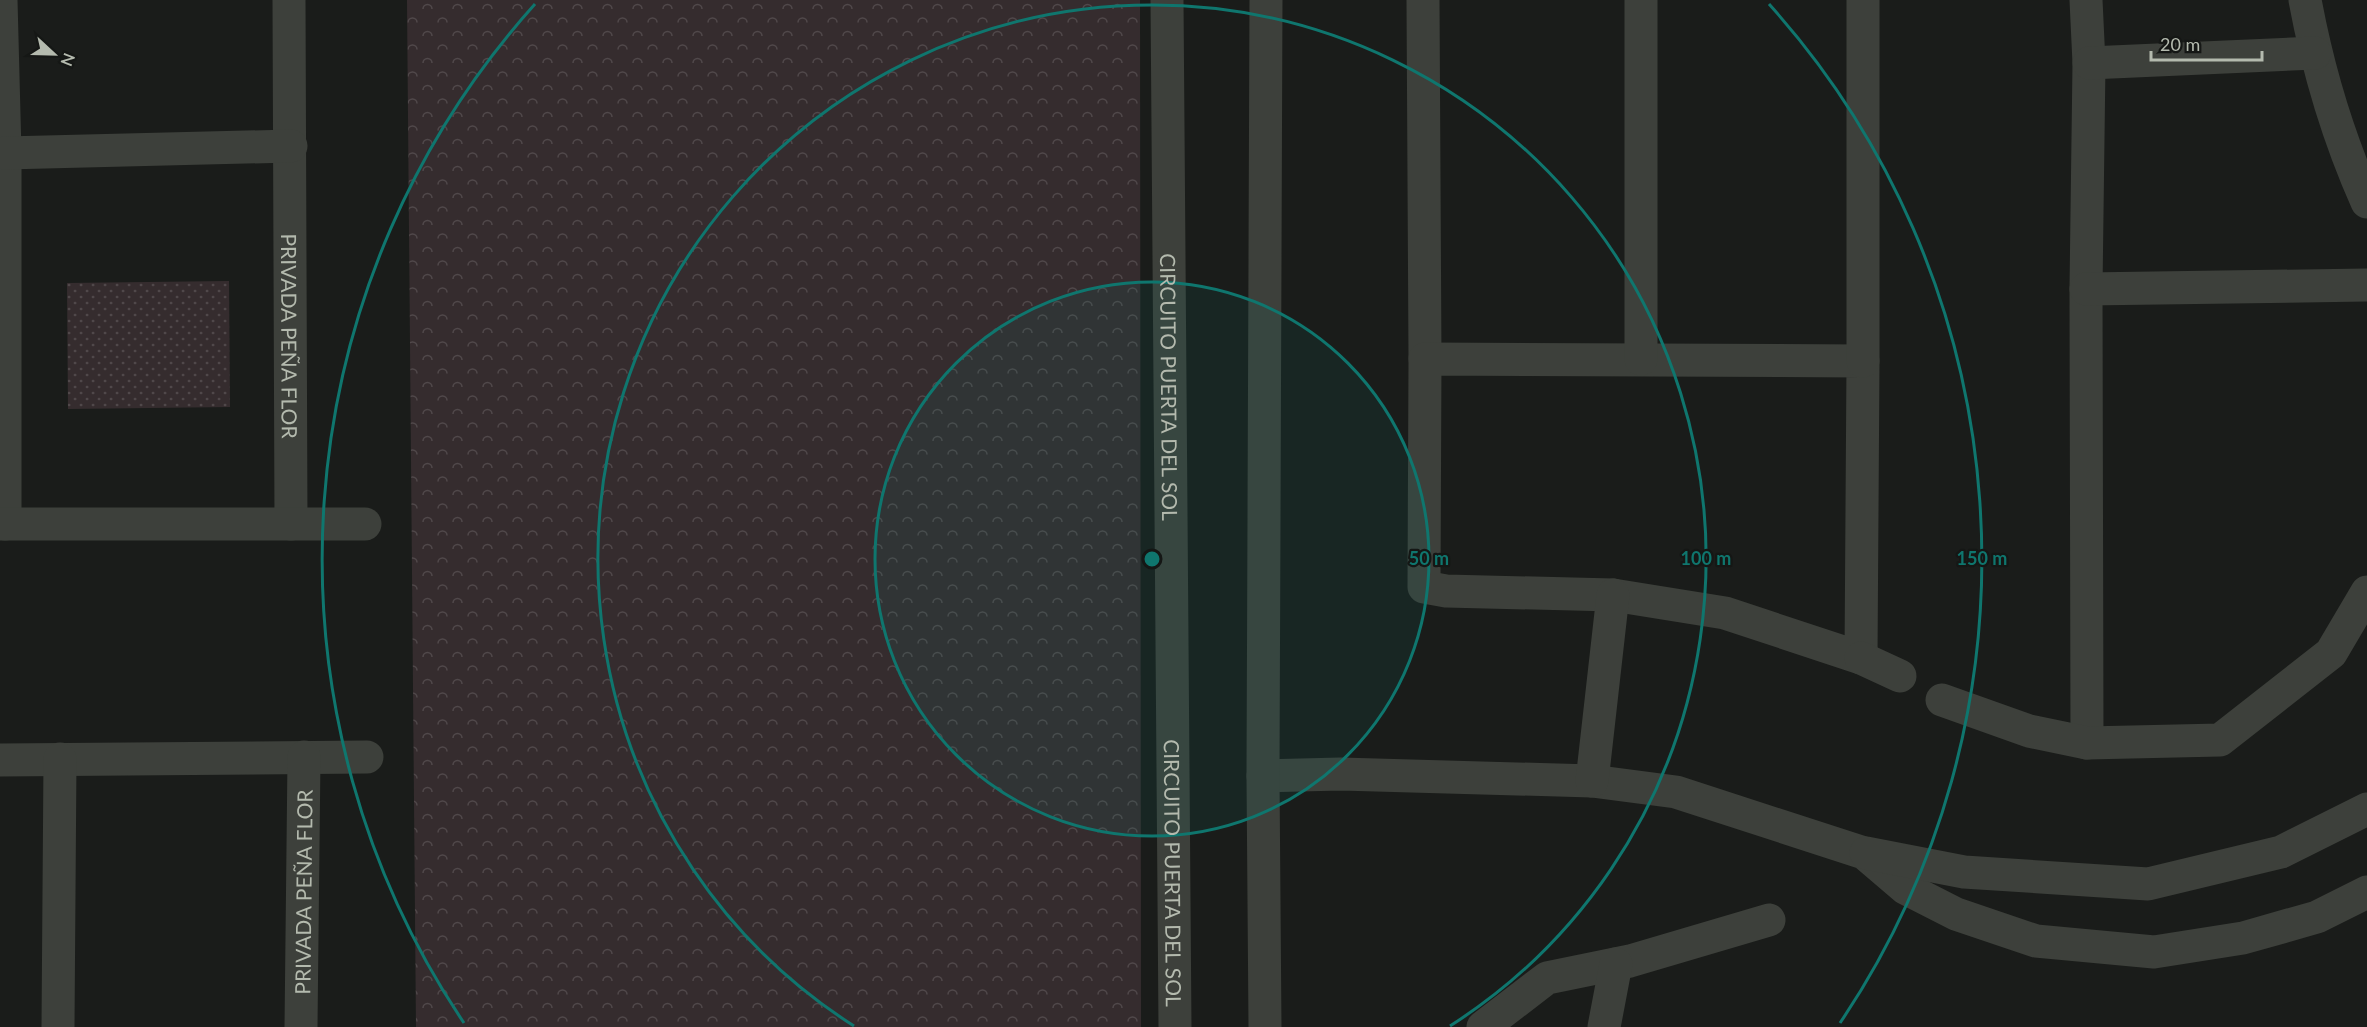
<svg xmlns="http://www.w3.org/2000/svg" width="2367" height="1027" font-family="Lato,sans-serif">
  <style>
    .grass { fill: url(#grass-dots) }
    .forest { fill: url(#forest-crowns) }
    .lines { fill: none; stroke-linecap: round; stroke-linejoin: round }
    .minor { stroke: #3d403b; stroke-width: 33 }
    .ring { fill: none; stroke: #0f766e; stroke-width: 3 }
    .labels { text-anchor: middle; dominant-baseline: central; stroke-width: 4.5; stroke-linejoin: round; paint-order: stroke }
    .street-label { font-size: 21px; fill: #b4baae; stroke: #151715 }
    .centre { fill: #0f766e; stroke: #151715; stroke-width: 3 }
    .ring-label { font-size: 18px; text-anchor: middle; font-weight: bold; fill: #0f766e; stroke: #151715; stroke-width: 4.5; stroke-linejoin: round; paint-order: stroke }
  </style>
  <defs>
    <pattern id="grass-dots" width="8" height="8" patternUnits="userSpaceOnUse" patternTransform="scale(1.5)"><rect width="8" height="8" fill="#352c2e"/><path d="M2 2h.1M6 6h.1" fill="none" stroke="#50484a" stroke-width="1.8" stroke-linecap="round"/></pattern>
    <pattern id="forest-crowns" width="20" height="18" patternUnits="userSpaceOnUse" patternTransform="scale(1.5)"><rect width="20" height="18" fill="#352c2e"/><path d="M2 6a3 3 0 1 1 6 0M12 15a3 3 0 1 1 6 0" fill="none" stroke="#50484a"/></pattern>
  </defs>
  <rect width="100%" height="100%" fill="#1a1c1a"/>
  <path class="grass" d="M229,281l1,126 -162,2 -1,-126z"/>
  <path class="forest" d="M407,0h733l1,1027h-725z"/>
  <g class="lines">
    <g class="minor">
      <path d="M1,0l4,153v371"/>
      <path id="s1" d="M289,0l2,524"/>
      <path id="s2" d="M1167,0l8,1027"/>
      <path d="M1423,0l2,359"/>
      <path d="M2086,0l3,63 -3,226 1,454"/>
      <path d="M2305,0c13,70 33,137 62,202"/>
      <path d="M2089,63l226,-10"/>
      <path d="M5,153l286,-7"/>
      <path d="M2086,289l281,-4"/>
      <path d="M1425,359l438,2 -2,297 -136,-45 -112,-18 -167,-4 -22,-4z"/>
      <path d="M1641,359v-359"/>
      <path d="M1863,361v-361"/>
      <path d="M0,524h365"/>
      <path d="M1861,658l39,18"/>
      <path d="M1942,700l87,31 58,12 133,-3 111,-87 36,-61"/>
      <path d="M0,760l367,-3"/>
      <path d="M1263,776l78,-2 251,7 84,11 188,61 41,35 51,26 80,27 118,11 89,-14 74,-21 50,-25"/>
      <path d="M1592,781l21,-186"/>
      <path d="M1866,853l98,19 184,12 133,-32 86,-43"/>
      <path d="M58,1027l2,-268"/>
      <path id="s3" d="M301,1027l3,-270"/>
      <path d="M1265,1027l-2,-251 3,-776"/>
      <path d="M1483,1027l64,-49 83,-17 139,-41"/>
      <path d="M1604,1027l12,-63"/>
    </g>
  </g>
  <circle cx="1152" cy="559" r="277" fill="#0f766e" fill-opacity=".12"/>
  <g class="ring">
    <circle cx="1152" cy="559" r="277"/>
    <path d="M854 1026A554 554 0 1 1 1450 1026"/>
    <path d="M464 1023A830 830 0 0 1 535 4M1769 4A830 830 0 0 1 1840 1023"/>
  </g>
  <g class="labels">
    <g class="street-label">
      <text stroke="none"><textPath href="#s1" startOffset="336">PRIVADA PEÑA FLOR</textPath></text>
      <text stroke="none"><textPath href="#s2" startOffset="387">CIRCUITO PUERTA DEL SOL</textPath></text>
      <text stroke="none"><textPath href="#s2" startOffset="873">CIRCUITO PUERTA DEL SOL</textPath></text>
      <text stroke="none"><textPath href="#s3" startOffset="135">PRIVADA PEÑA FLOR</textPath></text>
    </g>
  </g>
  <circle cx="1152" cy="559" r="9" class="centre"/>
  <g class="ring-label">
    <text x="1429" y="565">50 m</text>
    <text x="1706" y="565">100 m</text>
    <text x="1982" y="565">150 m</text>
  </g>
  <g transform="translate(54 54) rotate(112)" stroke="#151715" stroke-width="4.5" paint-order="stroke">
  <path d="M0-4.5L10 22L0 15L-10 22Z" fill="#b4baae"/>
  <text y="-9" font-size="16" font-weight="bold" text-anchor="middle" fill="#b4baae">N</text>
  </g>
  <path d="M2151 51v9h111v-9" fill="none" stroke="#b4baae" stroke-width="3"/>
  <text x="2160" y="51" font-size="18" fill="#b4baae" stroke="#151715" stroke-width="4.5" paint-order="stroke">20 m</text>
</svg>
